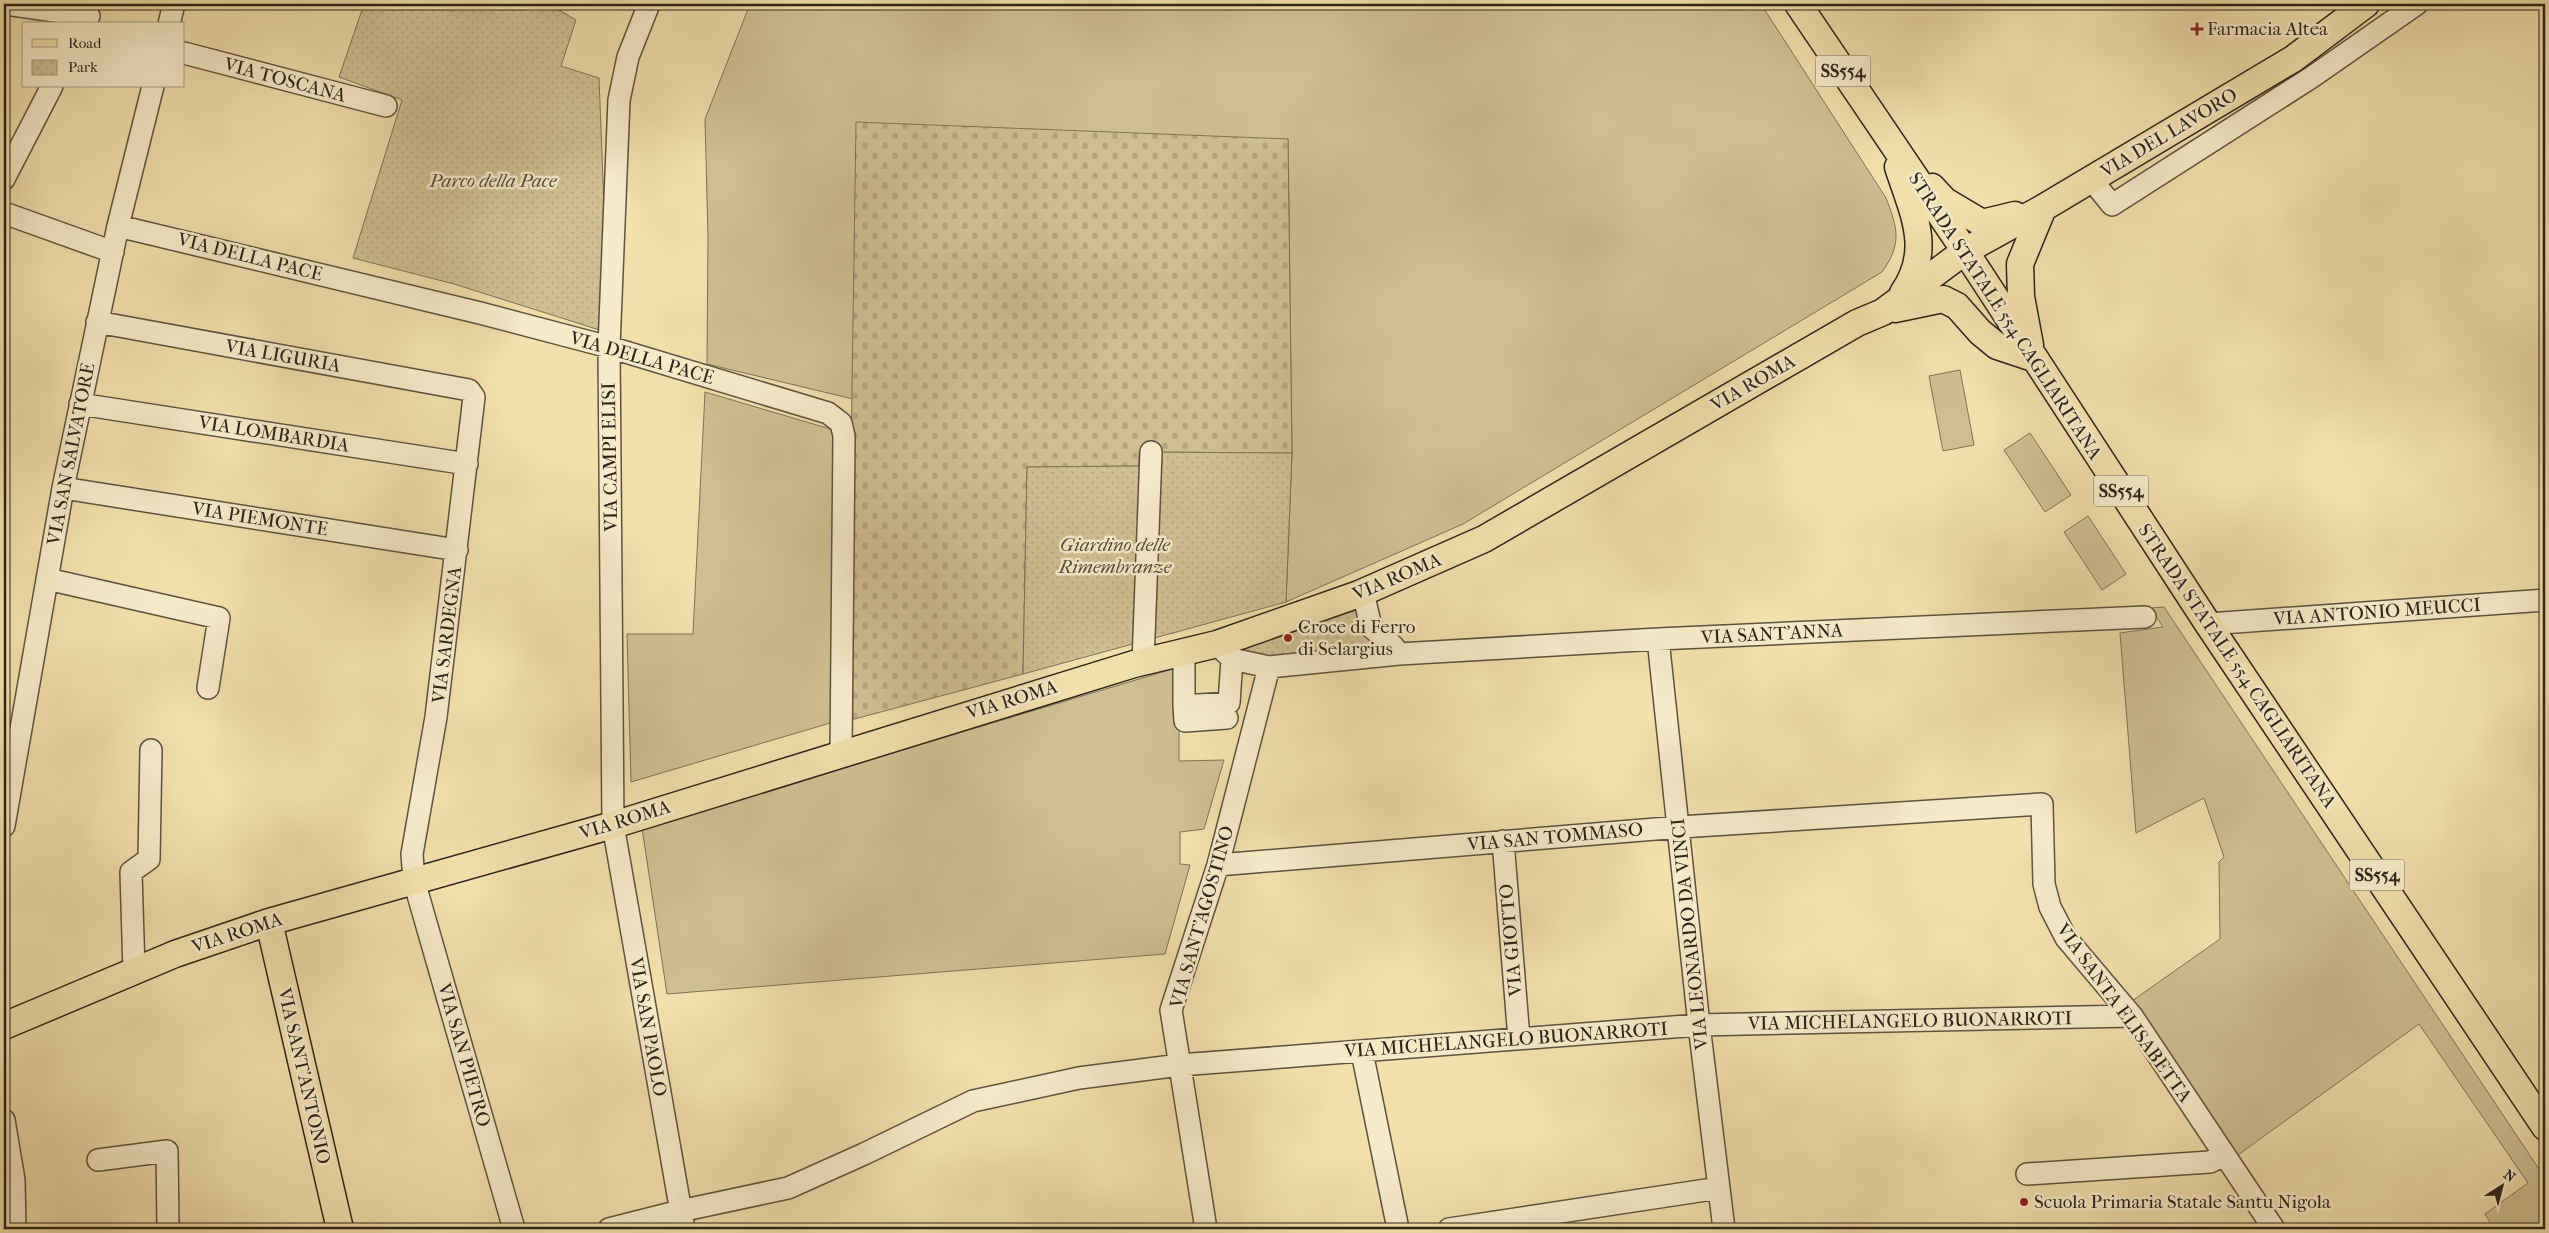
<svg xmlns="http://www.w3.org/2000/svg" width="2549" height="1233" font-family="'IM FELL French Canon',serif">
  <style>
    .grass { fill: #d0bf93; stroke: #7e7256 }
    .cemetery { fill: url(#cemetery-stones); stroke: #7e7256 }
    .park { fill: url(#park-dots); stroke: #7e7256 }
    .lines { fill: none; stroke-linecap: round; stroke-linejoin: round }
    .minor-casing { stroke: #5d533d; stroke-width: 24 }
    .major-casing { stroke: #2c2418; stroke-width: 29 }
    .minor { stroke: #f6eac9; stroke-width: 21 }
    .major { stroke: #f1dfac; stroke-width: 26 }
    .poi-dot { fill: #8f2418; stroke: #f6eac9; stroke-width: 2 }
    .labels { text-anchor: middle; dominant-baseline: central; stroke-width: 5; stroke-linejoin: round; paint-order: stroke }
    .shield { fill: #f6eac9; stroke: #695f4d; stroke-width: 1 }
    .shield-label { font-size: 18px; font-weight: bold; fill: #2c2418 }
    .poi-label { font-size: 19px; fill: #2c2418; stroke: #f6eac9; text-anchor: start }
    .street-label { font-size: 19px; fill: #2c2418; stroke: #f6eac9 }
    .park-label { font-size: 19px; font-style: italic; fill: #554b37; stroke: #f6eac9 }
  </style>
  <defs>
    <pattern id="cemetery-stones" width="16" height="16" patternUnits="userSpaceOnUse" patternTransform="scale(1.25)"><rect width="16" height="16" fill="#d0bf93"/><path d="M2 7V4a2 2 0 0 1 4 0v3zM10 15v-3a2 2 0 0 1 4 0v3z" fill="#b3a47e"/></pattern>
    <pattern id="park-dots" width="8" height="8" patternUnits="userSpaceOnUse" patternTransform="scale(1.25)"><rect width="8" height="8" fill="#d0bf93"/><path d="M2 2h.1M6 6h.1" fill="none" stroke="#b3a47e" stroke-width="1.8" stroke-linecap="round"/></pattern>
  </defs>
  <rect width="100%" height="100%" fill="#f1dfac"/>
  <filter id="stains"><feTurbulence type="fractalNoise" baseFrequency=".004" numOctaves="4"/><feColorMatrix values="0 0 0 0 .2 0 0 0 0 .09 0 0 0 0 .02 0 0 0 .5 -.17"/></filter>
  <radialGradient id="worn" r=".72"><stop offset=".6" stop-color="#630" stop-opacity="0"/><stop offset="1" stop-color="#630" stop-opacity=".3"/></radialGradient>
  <path class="grass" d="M750,4h821l1,3 20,-3h169l125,194c12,31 16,46 -4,74l-419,252 -177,78 6,-149 -4,-314 -435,260 -146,-35 1,-127 -3,-118z
    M1960,370l14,75 -31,6 -14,-75z
    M705,392l132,39v290l-206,61 -4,-148h66z
    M2030,433l41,62 -26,17 -41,-62z
    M2088,516l38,58 -24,16 -38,-58z
    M2164,607l381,571v51h-51l-9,-15 43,-31 -109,-159 -181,131 -106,-154 88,-62 -1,-77 5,-5 -20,-59 -68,35 -16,-200 43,-6 -12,-19z
    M1179,667v94l45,-1 -20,69 -24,3v32l10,1 -25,89 -498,40 -25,-166z
    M2252,1223l4,6h-64z"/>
  <path class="cemetery" d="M856,122l432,17 4,314 -152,-1 -1,14 -112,1 -4,207 -176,47z"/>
  <path class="park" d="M364,4h185l27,16 -15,46 38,12 10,255 -155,-49 -101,-26 49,-158 -63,-23z
    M1139,452l153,1 -6,149 -263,72 4,-207 112,-1z
    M1362,603l12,51 -128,5 -7,-13z"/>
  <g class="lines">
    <g class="minor-casing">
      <path id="minor" d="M6,4l83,12
        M649,4l-21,53 -9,43 -10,247 4,478 71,404
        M169,24l5,-20
        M184,53l202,53
        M4,179l48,-93
        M2091,179l21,26 200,-128 105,-73
        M4,213l109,39
        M118,226l362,87 129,34 219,66 13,10 3,13 -3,317
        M97,322l372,68 5,7 -38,320 -24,137 2,27 100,348
        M80,404l387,60
        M63,488l394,62
        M47,579l172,39 -11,70
        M1363,592l8,35 22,19 6,8
        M2208,624l337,-24
        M1658,639l41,386 25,204
        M1217,644l15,15 37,8 130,-13 259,-15 487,-22
        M1184,652v54l45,-3 3,-44
        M1143,662l8,-210
        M1184,706l1,15 42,-3
        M4,826l59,-338 55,-262 35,-140
        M1503,841l16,198
        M1218,865l462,-38 362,-23 2,80 6,23 16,31 66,78 142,213
        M134,971l-3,-99 18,-13 2,-109
        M1362,1052l36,177
        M4,1120l10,60 1,49
        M98,1160l69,-9 1,78
        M2027,1174l183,-12 14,-7
        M609,1229l71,-18 108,-23 76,-34 109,-53 106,-23 101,-13 519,-40 433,-9
        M1206,1229l-35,-219 47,-145 51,-198
        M1449,1229l270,-41"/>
    </g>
    <g class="major-casing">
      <path id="major" d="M1798,4l167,247 243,373 337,503
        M1898,167c15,46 35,83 5,126
        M1932,187l13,14 37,22 33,-8
        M1895,309l48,-10 14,7 23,26 17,14 36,12
        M2030,345l-9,-48 -1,-33 23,-56
        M269,922l71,307
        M4,1026l171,-72 94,-32 344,-97 521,-161 83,-20 142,-50 125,-55 373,-216 26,-11 82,-61 78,-43 250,-149 73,-55"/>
    </g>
    <use href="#minor" class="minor"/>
    <use href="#major" class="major"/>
  </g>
  <g class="poi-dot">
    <path d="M2194.5 21.5h5v5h5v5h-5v5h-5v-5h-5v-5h5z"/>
    <circle cx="1288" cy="638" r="5"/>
    <circle cx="2024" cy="1202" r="5"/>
  </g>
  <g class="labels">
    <g class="shield">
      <rect x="1815.5" y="55.5" width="55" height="31" rx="4"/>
      <rect x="2093.5" y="475.5" width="55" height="31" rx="4"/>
      <rect x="2349.5" y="859.5" width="55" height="31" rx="4"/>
    </g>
    <g class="shield-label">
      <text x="1843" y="71">SS554</text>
      <text x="2121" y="491">SS554</text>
      <text x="2377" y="875">SS554</text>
    </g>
    <g class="poi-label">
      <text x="2207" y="29">Farmacia Altea</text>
      <text x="1298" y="627">Croce di Ferro<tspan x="1298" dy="22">di Selargius</tspan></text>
      <text x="2034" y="1202">Scuola Primaria Statale Santu Nigola</text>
    </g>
    <g class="street-label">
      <text transform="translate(285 80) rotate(15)">VIA TOSCANA</text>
      <text transform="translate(2169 133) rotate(-31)">VIA DEL LAVORO</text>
      <text transform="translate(250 257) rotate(14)">VIA DELLA PACE</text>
      <text transform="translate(2005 316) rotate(57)">STRADA STATALE 554 CAGLIARITANA</text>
      <text transform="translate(283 356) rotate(10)">VIA LIGURIA</text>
      <text transform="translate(642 358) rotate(16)">VIA DELLA PACE</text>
      <text transform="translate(1753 383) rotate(-30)">VIA ROMA</text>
      <text transform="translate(274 434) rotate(9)">VIA LOMBARDIA</text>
      <text transform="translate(71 454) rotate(-79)">VIA SAN SALVATORE</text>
      <text transform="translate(610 457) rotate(-91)">VIA CAMPI ELISI</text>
      <text transform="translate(260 519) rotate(9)">VIA PIEMONTE</text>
      <text transform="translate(1397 577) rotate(-23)">VIA ROMA</text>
      <text transform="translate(2377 612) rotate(-4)">VIA ANTONIO MEUCCI</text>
      <text transform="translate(1772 634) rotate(-3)">VIA SANT'ANNA</text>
      <text transform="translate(447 635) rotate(-83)">VIA SARDEGNA</text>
      <text transform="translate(2237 666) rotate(56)">STRADA STATALE 554 CAGLIARITANA</text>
      <text transform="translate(1012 700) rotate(-17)">VIA ROMA</text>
      <text transform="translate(625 820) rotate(-17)">VIA ROMA</text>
      <text transform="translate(1555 837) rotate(-5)">VIA SAN TOMMASO</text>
      <text transform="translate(1202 917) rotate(-74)">VIA SANT'AGOSTINO</text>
      <text transform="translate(237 933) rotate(-18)">VIA ROMA</text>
      <text transform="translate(1690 934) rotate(-96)">VIA LEONARDO DA VINCI</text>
      <text transform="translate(1511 940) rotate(-95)">VIA GIOTTO</text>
      <text transform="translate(2124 1013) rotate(54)">VIA SANTA ELISABETTA</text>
      <text transform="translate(1910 1021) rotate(-1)">VIA MICHELANGELO BUONARROTI</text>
      <text transform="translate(648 1027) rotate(80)">VIA SAN PAOLO</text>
      <text transform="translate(1506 1040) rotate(-4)">VIA MICHELANGELO BUONARROTI</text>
      <text transform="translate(464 1055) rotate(74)">VIA SAN PIETRO</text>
      <text transform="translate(304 1076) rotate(77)">VIA SANT'ANTONIO</text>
    </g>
    <g class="park-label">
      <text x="493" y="181">Parco della Pace</text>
      <text x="1115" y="545">Giardino delle<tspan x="1115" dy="22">Rimembranze</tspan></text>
    </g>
  </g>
  <rect width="2549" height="1233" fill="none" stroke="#f1dfac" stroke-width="20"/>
  <rect x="5" y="5" width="2539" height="1223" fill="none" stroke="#2c2418" stroke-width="2.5"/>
  <rect x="10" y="10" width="2529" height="1213" fill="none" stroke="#2c2418"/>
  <rect x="22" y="22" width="162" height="65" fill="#f6eac9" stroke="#a59b82"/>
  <rect x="32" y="39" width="25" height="8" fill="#f1dfac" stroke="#a59b82"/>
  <text x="68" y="48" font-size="15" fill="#2c2418">Road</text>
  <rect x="32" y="60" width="25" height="15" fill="url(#park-dots)" stroke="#a59b82"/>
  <text x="68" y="72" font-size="15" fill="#2c2418">Park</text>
  <g transform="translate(2502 1186) rotate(36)" stroke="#f6eac9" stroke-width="4" paint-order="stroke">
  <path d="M0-4L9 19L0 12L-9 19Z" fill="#2c2418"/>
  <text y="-8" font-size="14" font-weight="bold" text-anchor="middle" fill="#2c2418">N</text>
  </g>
  <rect width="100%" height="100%" filter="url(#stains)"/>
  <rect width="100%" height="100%" fill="url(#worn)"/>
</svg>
